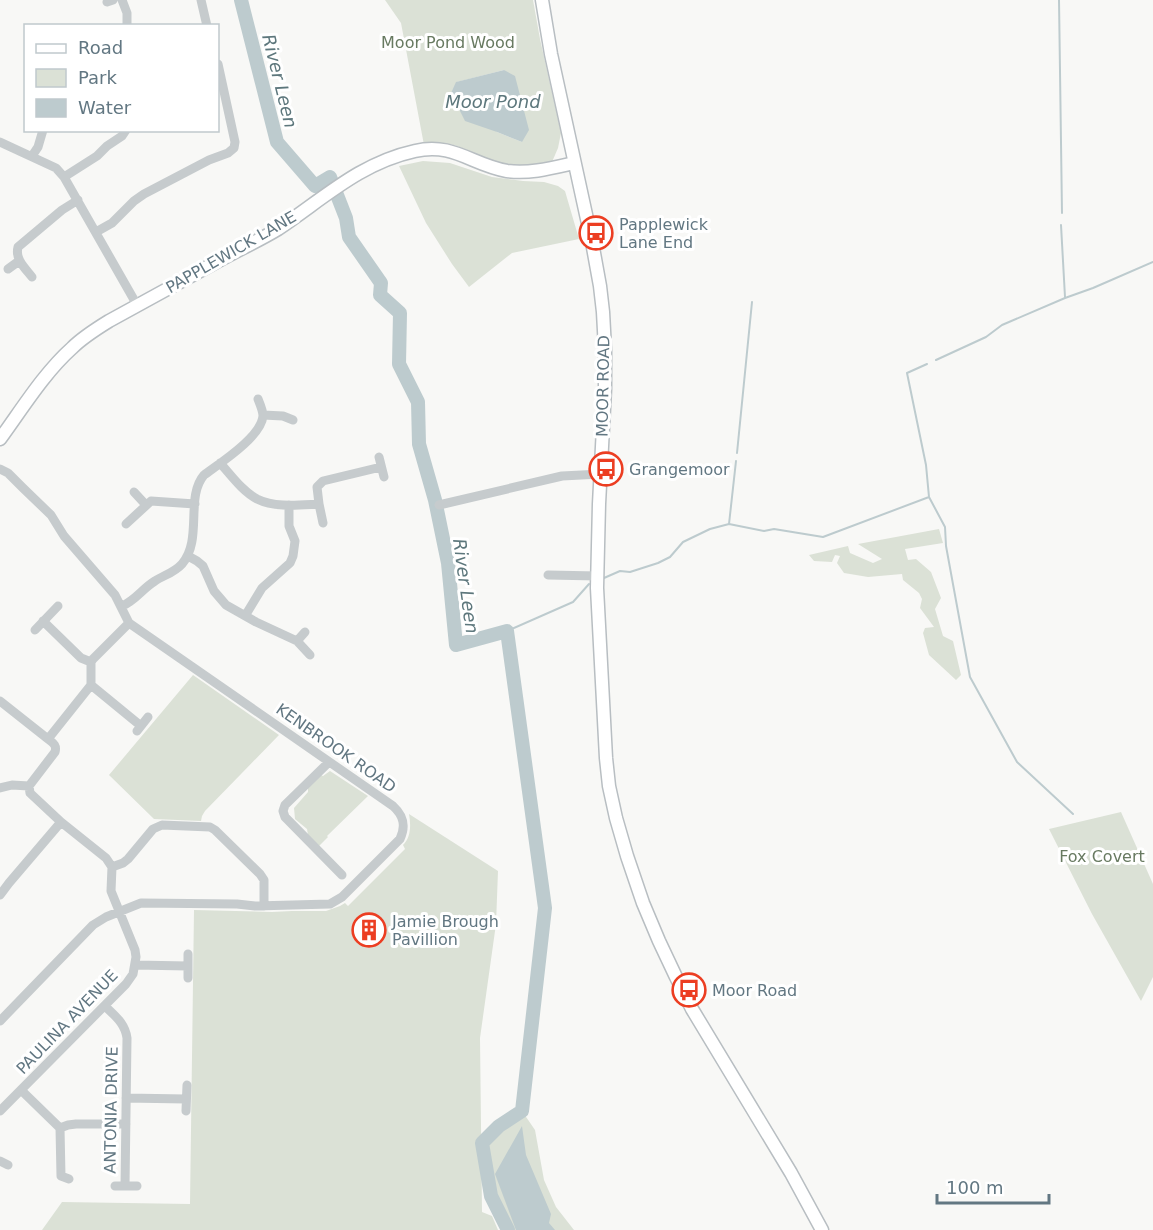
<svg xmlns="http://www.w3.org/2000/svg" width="1153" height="1230" font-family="'DejaVu Sans',sans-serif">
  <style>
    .green { fill: #dbe1d6; fill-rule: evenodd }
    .water { fill: #bdcbce }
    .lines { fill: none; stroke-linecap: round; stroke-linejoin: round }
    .stream { stroke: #bdcbce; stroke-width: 2 }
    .river { stroke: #bdcbce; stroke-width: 14 }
    .secondary-casing { stroke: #b8bec2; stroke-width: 15 }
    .street { stroke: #c6cbcd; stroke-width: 9 }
    .secondary { stroke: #fff; stroke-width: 12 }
    .labels { text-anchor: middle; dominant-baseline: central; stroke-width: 6; stroke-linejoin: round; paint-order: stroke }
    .park-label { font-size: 16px; fill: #687a61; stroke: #fff }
    .poi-label { font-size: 16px; fill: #627782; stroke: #fff; text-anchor: start }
    .street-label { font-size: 16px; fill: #627782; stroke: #fff }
    .water-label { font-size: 18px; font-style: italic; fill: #5d777c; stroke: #fff }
  </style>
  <rect width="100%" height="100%" fill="#f8f8f6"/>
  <path class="green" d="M385,0h148l7,39 21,94 -3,15 -6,14c-19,7 -42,6 -60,-1 -12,-4 -23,-11 -35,-15 -11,-3 -22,-3 -33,-1l-23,-122zM504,70l18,72 -25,-10 -46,-39 6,-11z
    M423,161l27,2 42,14 31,4 21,1 14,4 7,5 14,48 -67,14 -43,34 -17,-23 -26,-41 -27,-57z
    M939,529l4,14 -38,6 3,11 8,-1 15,13 10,26 -6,11 8,27 10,5 8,34 -5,5 -27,-25 -6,-22 2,-5 9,-1 -14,-19 2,-9 -3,-6 -16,-13 -1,-6 -34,3 -24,-4 -7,-10 3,-7 -5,-1 -3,7 -18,-1 -5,-6 39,-9 2,7 23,10 9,-4 -24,-15z
    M193,675l86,60 -74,76 -3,5 -1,5 -47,-2 -45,-44z
    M330,771l38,25 -41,40 1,1 -9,9 -11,-11 -1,-6 -12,-10 -1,-11 14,-16v-4l13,-13 2,1z
    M1121,812l32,72v93l-12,24 -49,-87 -43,-85z
    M409,814l89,57 -2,53 -16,114 2,174 10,4 6,14h-456l20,-28 128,2 4,-294 78,2 20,-1h34l14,-5 5,-3 3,3 57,-57 -2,-4c8,-8 8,-20 6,-31z
    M522,1111l13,19 9,50 12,27 18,23h-66l-17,-34 -9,-53 17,-17z"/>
  <path class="water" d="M504,70l11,6 14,54 -7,12 -25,-10 -32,-11 -14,-28 5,-11z
    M522,1126l4,29 25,59 -2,9 6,7h-39l-21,-56z"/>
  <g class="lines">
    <path class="stream" d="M1059,0l3,213
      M1061,225l4,72
      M936,360l50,-23 16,-12 63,-27 28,-10 60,-26
      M927,364l-20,9 19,92 3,32 16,30 1,19 24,131 47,85 56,52
      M737,453l15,-151
      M729,524l7,-63
      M604,578l16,-7 10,1 28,-9 12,-6 13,-15 27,-13 19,-5 35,7 10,-2 49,8 106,-40
      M507,631l66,-29 16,-18"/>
    <path class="river" d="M241,0l36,142 38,44 15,-9 16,41 3,19 32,46 -1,12 20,18 -1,51 19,38 1,42 16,56 13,63 8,82 51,-14 38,277 -23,203 -23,15 -17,17 9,53 17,34"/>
    <g class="secondary-casing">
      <path id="secondary" d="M542,0l9,54 41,188 8,44 3,26 2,37v40l-6,115 -2,84 9,170 3,28 7,32 11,38 16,47 16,38 17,36 16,32 99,164 31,57
        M0,439c22,-30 44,-66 72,-91 11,-11 24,-19 37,-27 38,-21 75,-41 113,-62 18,-10 38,-19 56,-30 45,-30 82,-66 137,-78 38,-9 57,14 92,20 23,3 45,-3 67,-8"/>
    </g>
    <path class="street" d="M122,0l5,13v13
      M201,0l6,26
      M107,2l6,-2
      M0,142l56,26 8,9 73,128
      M32,156l6,-9 5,-17
      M64,177l33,-21 10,-10 15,-10 4,-6
      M96,232l16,-9 22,-22 10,-7 65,-34 19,-7 6,-5 1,-6 -17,-78
      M8,269l11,-8
      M32,277c-8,-10 -17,-18 -14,-30l44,-37 16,-10
      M263,415l20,1 10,4
      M379,457l5,20
      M220,463c11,12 22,28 37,36 18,9 42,6 62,5l-2,-17 6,-6 58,-14
      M0,469l8,4 15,15 28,27 13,21 51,59 14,28 264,183c11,10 13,20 7,33l-58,58 -12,7 -75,2 -18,-2 -96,-1 -35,14 -13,8 -93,96
      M134,492l12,13
      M319,504l4,19
      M439,505l123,-29 39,-2
      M126,524l25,-23 44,3
      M188,556l9,5 6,5 11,25 12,14 30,17 41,19 13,14
      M548,575l50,1
      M122,606c13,-5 21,-18 33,-25 9,-6 19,-8 27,-17 21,-24 3,-67 22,-89 16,-12 57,-38 59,-59 0,-5 -3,-12 -5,-17
      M245,616l17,-28 28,-25 3,-7 2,-15 -6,-15v-21
      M43,621l38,37 10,4
      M35,630l23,-24
      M297,641l8,-9
      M91,685l50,41
      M0,701l48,38
      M137,731l11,-14
      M329,762l-44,43 -2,6 2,6 57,58
      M0,788l12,-3 17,1
      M112,867l11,-4 5,-4 25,-30 9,-4 48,2 5,3 45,44 4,6v26
      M0,895l9,-12 52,-61
      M135,965l53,1
      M188,978v-24
      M105,1006c10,10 20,17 22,32l-2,148
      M22,1091l38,37 1,48 8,3
      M126,1098l60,1
      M0,1111l126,-127 7,-10 3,-17 -1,-7 -24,-59 1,-24 -6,-9 -45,-36 -31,-29 -1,-7 26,-34c2,-7 -2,-9 -7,-13l43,-54v-23l2,-3 36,-36
      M186,1111l1,-26
      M60,1128l8,-3 8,-1h50
      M0,1161l8,4
      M115,1186h22"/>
    <use href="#secondary" class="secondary"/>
  </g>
  <defs>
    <g id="bus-ring" transform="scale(1.725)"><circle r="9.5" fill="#fff" stroke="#ec3e22" stroke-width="1.5"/><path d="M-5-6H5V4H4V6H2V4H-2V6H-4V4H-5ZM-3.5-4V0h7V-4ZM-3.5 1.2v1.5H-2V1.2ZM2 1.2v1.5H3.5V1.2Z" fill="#ec3e22"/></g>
    <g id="building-ring" transform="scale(1.725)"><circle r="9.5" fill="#fff" stroke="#ec3e22" stroke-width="1.5"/><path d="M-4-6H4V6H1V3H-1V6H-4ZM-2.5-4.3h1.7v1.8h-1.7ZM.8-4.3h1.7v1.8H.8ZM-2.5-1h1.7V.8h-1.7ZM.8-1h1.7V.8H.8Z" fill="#ec3e22"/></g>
  </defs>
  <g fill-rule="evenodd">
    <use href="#bus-ring" x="596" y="233"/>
    <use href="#bus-ring" x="606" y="469"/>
    <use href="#building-ring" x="369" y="930"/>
    <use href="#bus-ring" x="689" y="990"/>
  </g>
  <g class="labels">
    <g class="park-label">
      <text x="448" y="42">Moor Pond Wood</text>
      <text x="1102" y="856">Fox Covert</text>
    </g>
    <g class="poi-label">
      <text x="619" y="224">Papplewick<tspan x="619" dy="18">Lane End</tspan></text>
      <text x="629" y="469">Grangemoor</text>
      <text x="392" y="921">Jamie Brough<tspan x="392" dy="18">Pavillion</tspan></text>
      <text x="712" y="990">Moor Road</text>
    </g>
    <g class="street-label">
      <text transform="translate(231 252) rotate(-30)">PAPPLEWICK LANE</text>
      <text transform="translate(603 386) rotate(-89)">MOOR ROAD</text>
      <text transform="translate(336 748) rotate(35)">KENBROOK ROAD</text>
      <text transform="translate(67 1022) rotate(-46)">PAULINA AVENUE</text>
      <text transform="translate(111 1110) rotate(-89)">ANTONIA DRIVE</text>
    </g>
    <g class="water-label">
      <text transform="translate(280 81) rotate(76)">River Leen</text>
      <text x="493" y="101">Moor Pond</text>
      <text transform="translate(466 586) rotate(82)">River Leen</text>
    </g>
  </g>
  <rect x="24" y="24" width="195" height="108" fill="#ffffff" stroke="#c0c9cd" stroke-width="1.5"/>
  <rect x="36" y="44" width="30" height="9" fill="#ffffff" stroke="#c0c9cd" stroke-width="1.5"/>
  <text x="78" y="54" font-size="18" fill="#627782">Road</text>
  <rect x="36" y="69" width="30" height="18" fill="#dbe1d6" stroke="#c0c9cd" stroke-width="1.5"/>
  <text x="78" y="84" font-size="18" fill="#627782">Park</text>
  <rect x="36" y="99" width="30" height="18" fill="#bdcbce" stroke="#c0c9cd" stroke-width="1.5"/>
  <text x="78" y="114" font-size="18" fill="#627782">Water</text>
  <path d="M937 1194v9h112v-9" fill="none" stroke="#627782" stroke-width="3"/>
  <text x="946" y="1194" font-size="18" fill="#627782" stroke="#ffffff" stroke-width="4.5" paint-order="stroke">100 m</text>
</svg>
